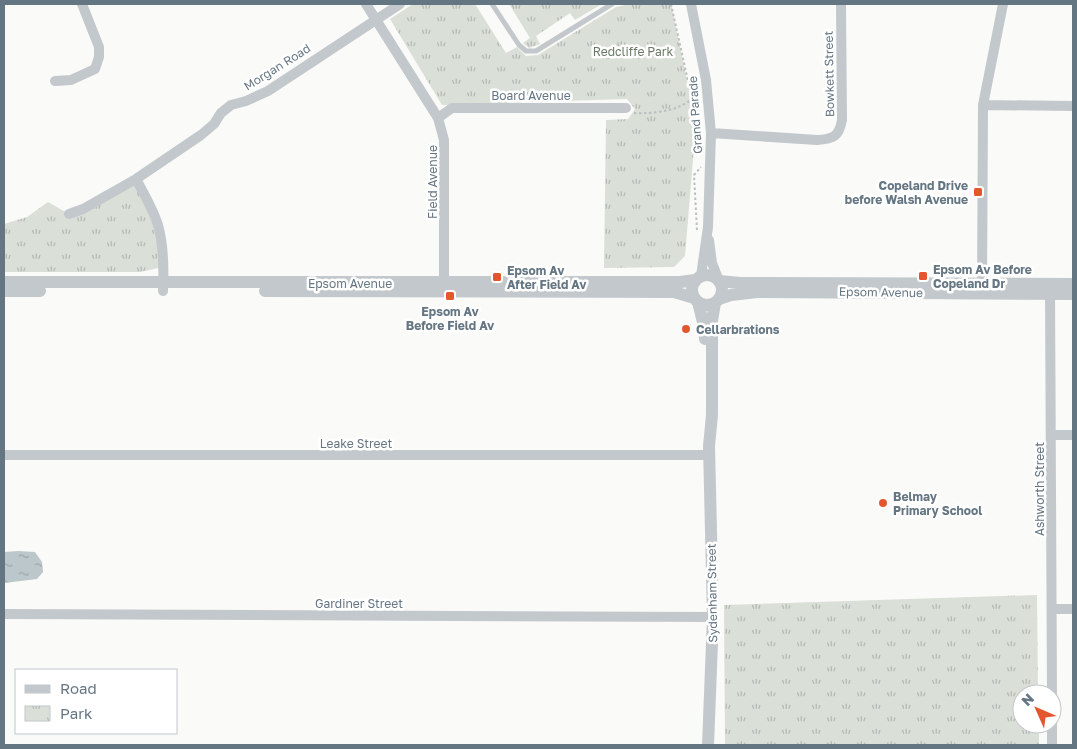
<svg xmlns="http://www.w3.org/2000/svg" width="1077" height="749" font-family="'Golos Text',sans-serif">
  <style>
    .park { fill: url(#park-tufts) }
    .water { fill: url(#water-ripples) }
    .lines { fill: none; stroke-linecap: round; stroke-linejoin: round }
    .path { stroke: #bbbfc2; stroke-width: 2; stroke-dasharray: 2.5 2.5; stroke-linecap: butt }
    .service { stroke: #c3c8cc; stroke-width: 5 }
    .minor { stroke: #c3c8cc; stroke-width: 10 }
    .tertiary { stroke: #c3c8cc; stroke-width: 12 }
    .poi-dot { fill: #e4572e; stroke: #fff; stroke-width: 2 }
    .labels { text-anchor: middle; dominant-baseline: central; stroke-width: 5; stroke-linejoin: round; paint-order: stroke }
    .park-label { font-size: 12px; fill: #687a64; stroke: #fff }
    .street-label { font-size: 12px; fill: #657683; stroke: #fff }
    .poi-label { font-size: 12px; font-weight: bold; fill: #657683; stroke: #fff; text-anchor: start }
  </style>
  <defs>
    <pattern id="park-tufts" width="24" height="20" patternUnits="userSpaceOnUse" patternTransform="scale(1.25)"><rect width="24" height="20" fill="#dadfd7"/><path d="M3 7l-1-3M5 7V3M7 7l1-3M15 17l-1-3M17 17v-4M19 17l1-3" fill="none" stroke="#b4b9b4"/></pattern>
    <pattern id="water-ripples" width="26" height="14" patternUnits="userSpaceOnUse" patternTransform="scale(1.25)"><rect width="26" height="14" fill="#bbc7cb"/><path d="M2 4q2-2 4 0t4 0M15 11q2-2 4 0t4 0" fill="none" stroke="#9ca6aa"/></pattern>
  </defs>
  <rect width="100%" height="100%" fill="#fafaf8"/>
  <path class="park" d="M413,4h62l31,49 11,-6 9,9 12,-1 78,-48 14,-3h41l25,119 -11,133 -11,11 -70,1 2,-148 22,-1 7,-10 -8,-10 -185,6 -52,-86z
    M509,4h93l-27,16 -5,-7 -34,23 4,8 -11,4 -6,-5 7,-5z
    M136,179l15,30 12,58 -23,5h-136v-48l23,-7 21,-15 21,12z
    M1037,595l1,99h-16v30h17v21h-314l-1,-140z"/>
  <path class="water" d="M18,551l17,1 7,10 1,10 -6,7 -33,4v-31z"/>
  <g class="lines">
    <path class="path" d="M671,4l21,95
      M634,113c11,1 33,-1 44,-6 5,-2 10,-5 14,-8l7,9
      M697,230l-3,-55 7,-8"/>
    <path class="service" d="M492,4l27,41 7,6h10l76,-47"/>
    <path class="minor" d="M366,4l72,114 6,22v149
      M691,4l15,76 5,53 -3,94 -7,49
      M55,81l16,-1 24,-11 4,-12v-10l-17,-43
      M983,105l90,1
      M438,118l14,-10h174
      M711,133l106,7c16,-1 22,-3 25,-20l-1,-116
      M136,179c8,15 17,30 22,46 6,21 6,44 5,66
      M69,214l14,-5 53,-30 65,-44 13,-11 7,-11 10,-8 15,-4 22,-10 132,-87
      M709,240l3,23 6,15
      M1050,288l2,406
      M982,290l1,-185 20,-101
      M1052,435h21
      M4,455h705
      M1052,609h21
      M4,614l709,3
      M1052,724v21"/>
    <path class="tertiary" d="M692 290a15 15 0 1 1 30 0a15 15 0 1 1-30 0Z
      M720,281l20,2 333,1
      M4,282h676l15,-2
      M4,291h36
      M265,291l409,1 20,6
      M719,299l12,-4 26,-3 316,2
      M698,302l6,24 1,13
      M708,745l5,-128 -4,-171 3,-31v-94l3,-18"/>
  </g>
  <g class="poi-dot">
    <rect x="973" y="187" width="10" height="10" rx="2.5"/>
    <rect x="918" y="271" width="10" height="10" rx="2.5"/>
    <rect x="492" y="272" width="10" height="10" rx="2.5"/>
    <rect x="445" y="291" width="10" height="10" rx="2.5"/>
    <circle cx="686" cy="329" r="5"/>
    <circle cx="883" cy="503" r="5"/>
  </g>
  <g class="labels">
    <g class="park-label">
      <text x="633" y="51">Redcliffe Park</text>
    </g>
    <g class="street-label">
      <text transform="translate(277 67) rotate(-32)">Morgan Road</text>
      <text transform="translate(829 74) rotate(-91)">Bowkett Street</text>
      <text x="531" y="95">Board Avenue</text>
      <text transform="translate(695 115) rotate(-94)">Grand Parade</text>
      <text transform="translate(432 182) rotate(-90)">Field Avenue</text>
      <text x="350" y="283">Epsom Avenue</text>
      <text transform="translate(881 292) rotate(1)">Epsom Avenue</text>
      <text x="356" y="443">Leake Street</text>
      <text transform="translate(1039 489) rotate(-90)">Ashworth Street</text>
      <text transform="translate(712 593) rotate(-91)">Sydenham Street</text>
      <text x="359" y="603">Gardiner Street</text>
    </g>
    <g class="poi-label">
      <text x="968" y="185" text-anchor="end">Copeland Drive<tspan x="968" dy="14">before Walsh Avenue</tspan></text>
      <text x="933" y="269">Epsom Av Before<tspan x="933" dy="14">Copeland Dr</tspan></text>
      <text x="507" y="270">Epsom Av<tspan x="507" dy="14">After Field Av</tspan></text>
      <text x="450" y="311" text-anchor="middle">Epsom Av<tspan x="450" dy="14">Before Field Av</tspan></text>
      <text x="696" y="329">Cellarbrations</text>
      <text x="893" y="496">Belmay<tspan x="893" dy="14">Primary School</tspan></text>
    </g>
  </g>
  <rect width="1077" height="749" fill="none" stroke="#657683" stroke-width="10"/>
  <rect x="15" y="669" width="162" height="65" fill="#ffffff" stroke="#c1c8cd"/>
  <rect x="25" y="685" width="25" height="8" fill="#c3c8cc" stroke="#c1c8cd"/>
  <text x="60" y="694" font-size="15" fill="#657683">Road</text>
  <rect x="25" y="706" width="25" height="15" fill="url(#park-tufts)" stroke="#c1c8cd"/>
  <text x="60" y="719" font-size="15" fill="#657683">Park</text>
  <g transform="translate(1037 709) rotate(315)"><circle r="24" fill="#ffffff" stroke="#c1c8cd"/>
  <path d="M0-4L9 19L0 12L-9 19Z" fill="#e4572e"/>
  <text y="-8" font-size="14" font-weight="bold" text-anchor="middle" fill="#657683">N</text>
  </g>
</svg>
